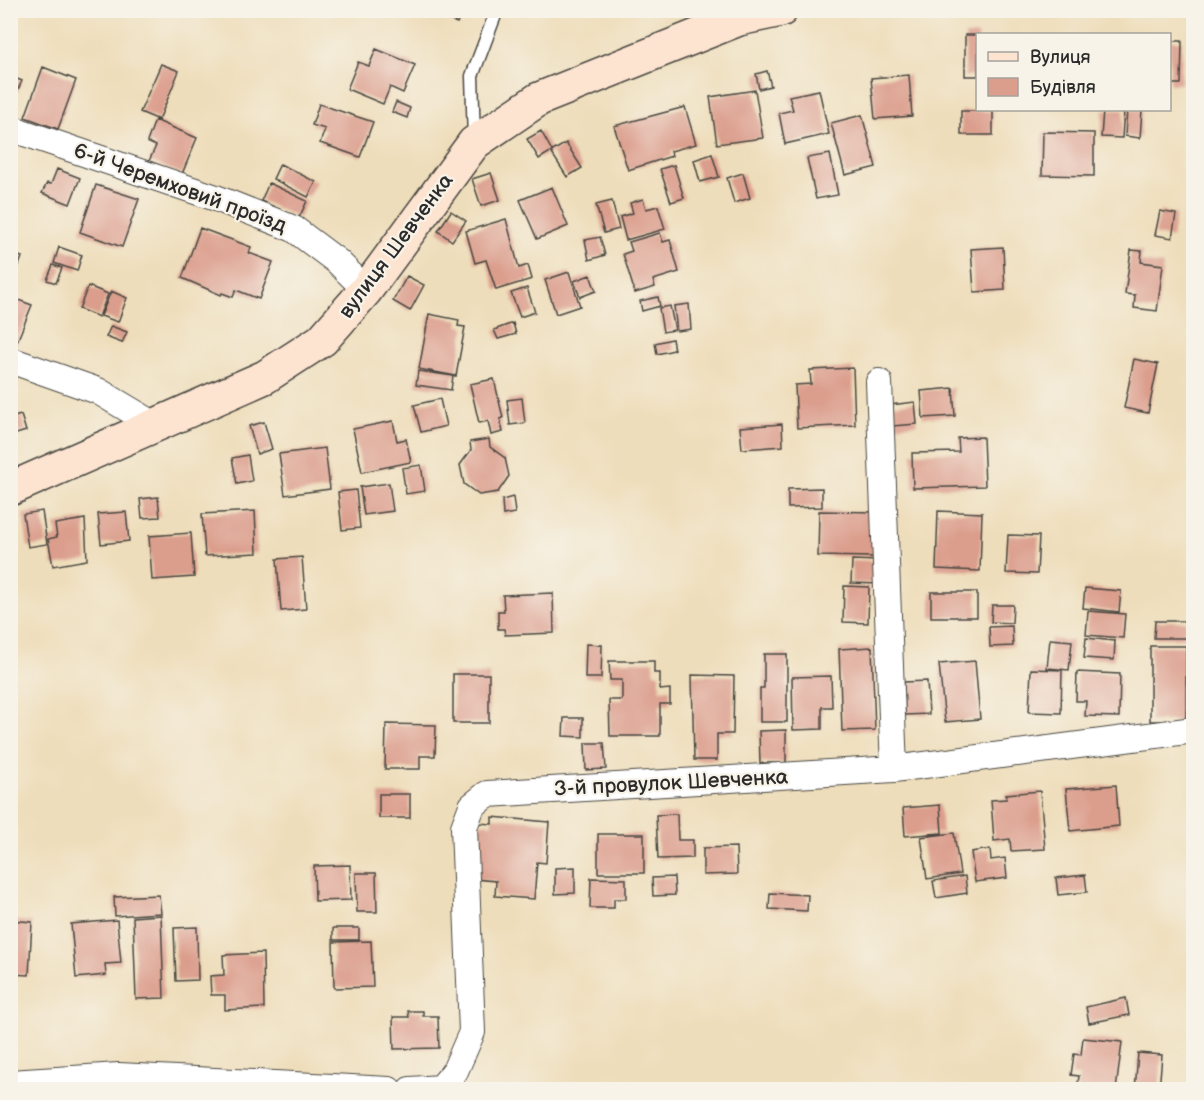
<svg xmlns="http://www.w3.org/2000/svg" width="1204" height="1100" font-family="'Balsamiq Sans',sans-serif">
  <style>
    .building { fill: #db9d8c }
    .lines { fill: none; stroke-linecap: round; stroke-linejoin: round }
    .lane-casing { stroke: #484640; stroke-width: 15 }
    .street-casing { stroke: #484640; stroke-width: 28 }
    .secondary-casing { stroke: #484640; stroke-width: 36 }
    .lane { stroke: #fff; stroke-width: 12 }
    .street { stroke: #fff; stroke-width: 26 }
    .secondary { stroke: #fde4d1; stroke-width: 33 }
    .labels { text-anchor: middle; dominant-baseline: central; stroke-width: 4.5; stroke-linejoin: round; paint-order: stroke }
    .street-label { font-size: 21px; fill: #2b2b2b; stroke: #f7f3e8 }
  </style>
  <rect width="100%" height="100%" fill="#f7f3e8"/>
  <filter id="ink" filterUnits="userSpaceOnUse"><feTurbulence type="fractalNoise" baseFrequency=".0167" numOctaves="2"/><feDisplacementMap in="SourceGraphic" scale="12" xChannelSelector="R" yChannelSelector="G"/><feConvolveMatrix kernelMatrix="1 2 1 2 8 2 1 2 1" color-interpolation-filters="sRGB"/></filter>
  <filter id="wash" filterUnits="userSpaceOnUse"><feTurbulence type="fractalNoise" baseFrequency=".008" numOctaves="4" result="noise"/><feDisplacementMap in="SourceGraphic" scale="24" xChannelSelector="R" yChannelSelector="G"/><feGaussianBlur stdDeviation="1.35" result="paint"/><feColorMatrix in="noise" values="0 0 0 0 0 0 0 0 0 0 0 0 0 0 0 0 0 1.4 0 .05"/><feComposite in="paint" operator="in"/></filter>
  <g filter="url(#wash)">
    <rect width="100%" height="100%" fill="#eeddba"/>
    <g id="blocks">
      <path class="building" d="M435,10h28l-6,13 -23,-9z
        M1166,10h20v4l-20,1z
        M965,35h13v41h-13z
        M1170,41h12l-1,43h-11z
        M376,49l39,16 -12,28 -13,-6 -7,17 -36,-15 11,-27 11,4z
        M161,64l18,7 -20,49 -19,-8z
        M43,67l33,13 -18,49 -33,-12z
        M767,71l4,15 -12,3 -3,-15z
        M909,75l3,41 -37,3 -4,-41z
        M10,76l12,5 -12,26z
        M755,90l8,48 -46,6 -7,-47z
        M819,90l10,44 -44,10 -6,-31 14,-3 -4,-14z
        M396,102l14,6 -3,10 -15,-6z
        M319,104l54,18 -13,35 -40,-14 5,-14 -13,-4z
        M685,107l11,37 -25,7 1,5 -44,14 -14,-44z
        M1103,110h21l-2,28 -21,-1z
        M1127,110h15l-2,28 -15,-2z
        M961,111h32v24h-32z
        M862,115l14,52 -31,8 -14,-52z
        M155,120l42,18 -15,36 -33,-13 7,-15 -9,-4z
        M541,131l11,20 -13,8 -12,-20z
        M1043,132l51,1v43l-52,-1z
        M566,143l16,25 -15,9 -16,-25z
        M712,154l7,23 -19,5 -6,-22z
        M830,154l8,41 -22,4 -9,-41z
        M280,164l36,18 -8,15 -35,-18z
        M674,165l10,33 -13,4 -11,-33z
        M57,169l23,9 -10,26 -28,-11 5,-10 4,1z
        M491,173l9,27 -19,6 -9,-27z
        M743,173l7,25 -16,5 -7,-25z
        M269,183l38,18 -8,17 -38,-17z
        M96,185l43,14 -17,48 -42,-15z
        M552,187l16,39 -31,13 -17,-39z
        M643,199l3,10 12,-3 7,23 -39,11 -6,-23 13,-4 -3,-10z
        M612,201l7,28 -15,4 -8,-28z
        M451,211l15,10 -14,20 -14,-10z
        M1160,211l16,3 -4,24 -17,-3z
        M506,219l13,49 9,-3 4,14 -36,11 -10,-30 -11,3 -9,-32z
        M200,228l51,19 -2,6 24,9 -14,37 -23,-9 -3,7 -11,-4 -1,2 -39,-17z
        M660,233l3,9 7,-2 9,32 -26,8 2,7 -20,6 -12,-39 9,-3 -3,-9z
        M600,237l5,18 -16,5 -4,-20z
        M59,247l23,8 -5,16 -23,-8z
        M1003,247l2,43 -31,2 -3,-43z
        M1131,250l11,1 -1,11 22,3 -6,46 -23,-3 1,-13 -10,-1z
        M10,253l12,4 -4,11 -8,-3z
        M53,265l9,3 -6,15 -9,-3z
        M569,272l11,34 -24,8 -11,-34z
        M590,275l6,16 -16,6 -6,-16z
        M407,276l17,9 -14,26 -17,-10z
        M88,286l20,8 -9,23 -20,-8z
        M527,288l8,24 -15,5 -9,-24z
        M111,291l16,7 -9,24 -17,-6z
        M10,297l22,8 -22,54z
        M658,297l2,9 -18,5 -2,-10z
        M689,304l2,25 -14,2 -3,-25z
        M670,306l5,24 -12,2 -4,-24z
        M429,314l30,6 -1,6 7,1 -9,49 -37,-7z
        M513,323l3,11 -18,5 -4,-9z
        M111,326l16,6 -5,11 -16,-6z
        M672,339l2,11 -17,4 -2,-11z
        M1134,359l24,5 -10,49 -24,-5z
        M853,368l2,57 -58,3 -2,-43 16,-1 -1,-14z
        M418,371l35,5 -2,14 -35,-5z
        M494,379l9,39 -3,1 3,13 -12,3 -3,-14 -9,2 -9,-39z
        M953,388l2,28 -32,2 -2,-27z
        M522,398l3,25 -15,2 -3,-25z
        M440,399l6,27 -25,6 -7,-27z
        M915,402l2,22 -25,2 -2,-21z
        M21,415l5,16 -16,5v-18z
        M393,421l4,20 9,-2 5,23 -49,10 -9,-43z
        M264,422l8,27 -15,5 -8,-28z
        M782,424l1,22 -41,3 -2,-22z
        M983,437l2,49 -72,2 -1,-35 47,-1 -1,-14z
        M489,439l1,8 15,11 4,18 -11,16 -19,3 -15,-11 -4,-19 11,-15 -1,-8z
        M325,448l5,41 -45,6 -6,-41z
        M248,455l4,26 -15,3 -5,-26z
        M421,465l4,26 -19,3 -4,-26z
        M389,483l4,28 -29,4 -4,-28z
        M822,488v19l-34,1v-19z
        M356,490l4,38 -18,2 -4,-38z
        M158,497l2,20 -18,1 -2,-19z
        M513,497l2,16 -12,2 -1,-15z
        M42,511l5,33 -19,3 -5,-33z
        M255,511l2,42 -52,3 -3,-42z
        M819,511l56,1 -1,45 -56,-1z
        M938,511l44,2 -2,58 -44,-2z
        M126,512l3,29 -28,3 -3,-30z
        M85,519l2,41 -34,6 -5,-27 9,-2 -2,-13z
        M191,533l3,44 -42,3 -3,-44z
        M1008,535l31,1 -2,38 -31,-1z
        M302,557l4,52 -25,2 -4,-52z
        M852,560l28,1 -1,23 -28,-1z
        M844,586l25,1 -1,36 -25,-1z
        M1085,588l36,3 -2,21 -36,-4z
        M931,592h46v25h-46z
        M553,593l1,40 -49,2 -1,-6h-6v-18h6l-1,-16z
        M992,605h21l-1,18 -21,-1z
        M1088,611l37,3 -2,24 -37,-3z
        M1155,621h31v17h-32z
        M1012,626l1,20 -23,1 -1,-20z
        M1086,638l29,3 -1,19 -30,-2z
        M1050,639l22,2 -3,29 -22,-2z
        M586,644l16,1 -1,33h-16z
        M1150,646h36v75h-36z
        M872,647l3,83 -33,1 -3,-82z
        M764,654h23v68h-27v-34h4z
        M609,661h45v12h6v17l10,-1v15h-10v32h-50l-1,-36h13v-20h-12z
        M975,661l5,58 -35,3 -6,-58z
        M1031,669l31,1 -1,43 -32,-1z
        M1077,672l43,2 -1,43 -34,-1 1,-15h-10z
        M453,674h36v49h-36z
        M692,675l42,1 -1,58h-16v26h-23z
        M831,676l1,31h-10v22l-29,1 -1,-53z
        M927,681l2,33 -24,1 -1,-33z
        M564,718h19v19l-20,-1z
        M386,724l50,1 -1,31h-15v13h-35z
        M786,730v33h-26l-1,-32z
        M585,743h19l2,26 -20,1z
        M1116,785l3,41 -49,5 -4,-42z
        M1040,791l5,58 -34,2 -1,-12 -16,2 -3,-41 15,-1v-5z
        M379,794h31v24h-31z
        M940,805l2,28 -37,3 -2,-28z
        M677,814l1,26h15v18l-35,1 -2,-44z
        M492,817l57,5 -3,41 -9,-1 -3,37 -39,-3 1,-15 -22,-2 4,-56 14,1z
        M954,833l6,41 -33,5 -6,-42z
        M598,834h46v39h-46z
        M736,847l1,27 -34,1v-27z
        M990,849l1,11 14,-2 2,20 -32,4 -4,-30z
        M350,865l1,35 -36,1 -1,-35z
        M575,867v26l-20,1v-26z
        M356,873h20l1,39h-20z
        M1085,875l2,17 -29,3 -2,-17z
        M965,876l2,17 -31,5 -3,-17z
        M674,877l1,18 -22,1 -1,-18z
        M591,878l35,1v20h-12v9h-24z
        M770,893l38,2 -1,16 -38,-2z
        M159,895l2,18 -46,3 -1,-19z
        M161,915l3,83 -28,1 -3,-82z
        M10,920l22,2 -3,53 -19,-1z
        M117,920l4,43 -16,1 1,11 -30,3 -5,-54z
        M197,927l1,53 -22,1 -2,-53z
        M333,928h26v12h-26z
        M371,941l2,46 -39,1 -1,-46z
        M263,953l1,55 -39,2v-15h-14l-1,-19 14,-1 -1,-20z
        M1126,998l3,17 -40,8 -3,-16z
        M408,1011h15v5h15l1,32 -45,1 -1,-32h16z
        M1083,1038l39,4 -6,48h-39l2,-14 -8,-1 3,-21 7,1z
        M1138,1053l24,2 -3,35h-24z
        M1192,1064l2,26h-5z"/>
    </g>
  </g>
  <g filter="url(#ink)">
    <use href="#blocks" fill-opacity="0" stroke="#484640" stroke-width="1.5"/>
    <g class="lines">
      <g class="lane-casing">
        <path id="lane" d="M474,140l-2,-64 25,-66"/>
      </g>
      <g class="street-casing">
        <path id="street" d="M10,128l206,70 78,31 44,33 28,28
          M10,360l88,31 57,34
          M879,382l15,387
          M10,1083l109,-7 270,14
          M410,1090l31,-2 14,-17 17,-39 -8,-205 8,-21 15,-12 407,-25 300,-39"/>
      </g>
      <g class="secondary-casing">
        <path id="secondary" d="M10,489l255,-112 57,-37 44,-50 108,-147 65,-44 200,-80 42,-9"/>
      </g>
      <use href="#lane" class="lane"/>
      <use href="#street" class="street"/>
      <use href="#secondary" class="secondary"/>
    </g>
  </g>
  <g class="labels">
    <g class="street-label">
      <text transform="translate(180 188) rotate(20)">6-й Черемховий проїзд</text>
      <text transform="translate(396 246) rotate(-53)">вулиця Шевченка</text>
      <text transform="translate(671 783) rotate(-3)">3-й провулок Шевченка</text>
    </g>
  </g>
  <rect width="1204" height="1100" fill="none" stroke="#f7f3e8" stroke-width="36"/>
  <rect x="976" y="33" width="195" height="78" fill="#f7f3e8" stroke="#a5a39c" stroke-width="1.5"/>
  <rect x="988" y="52" width="30" height="9" fill="#fde4d1" stroke="#a5a39c" stroke-width="1.5"/>
  <text x="1030" y="63" font-size="18" fill="#2b2b2b">Вулиця</text>
  <rect x="988" y="78" width="30" height="18" fill="#db9d8c" stroke="#a5a39c" stroke-width="1.5"/>
  <text x="1030" y="93" font-size="18" fill="#2b2b2b">Будівля</text>
</svg>
